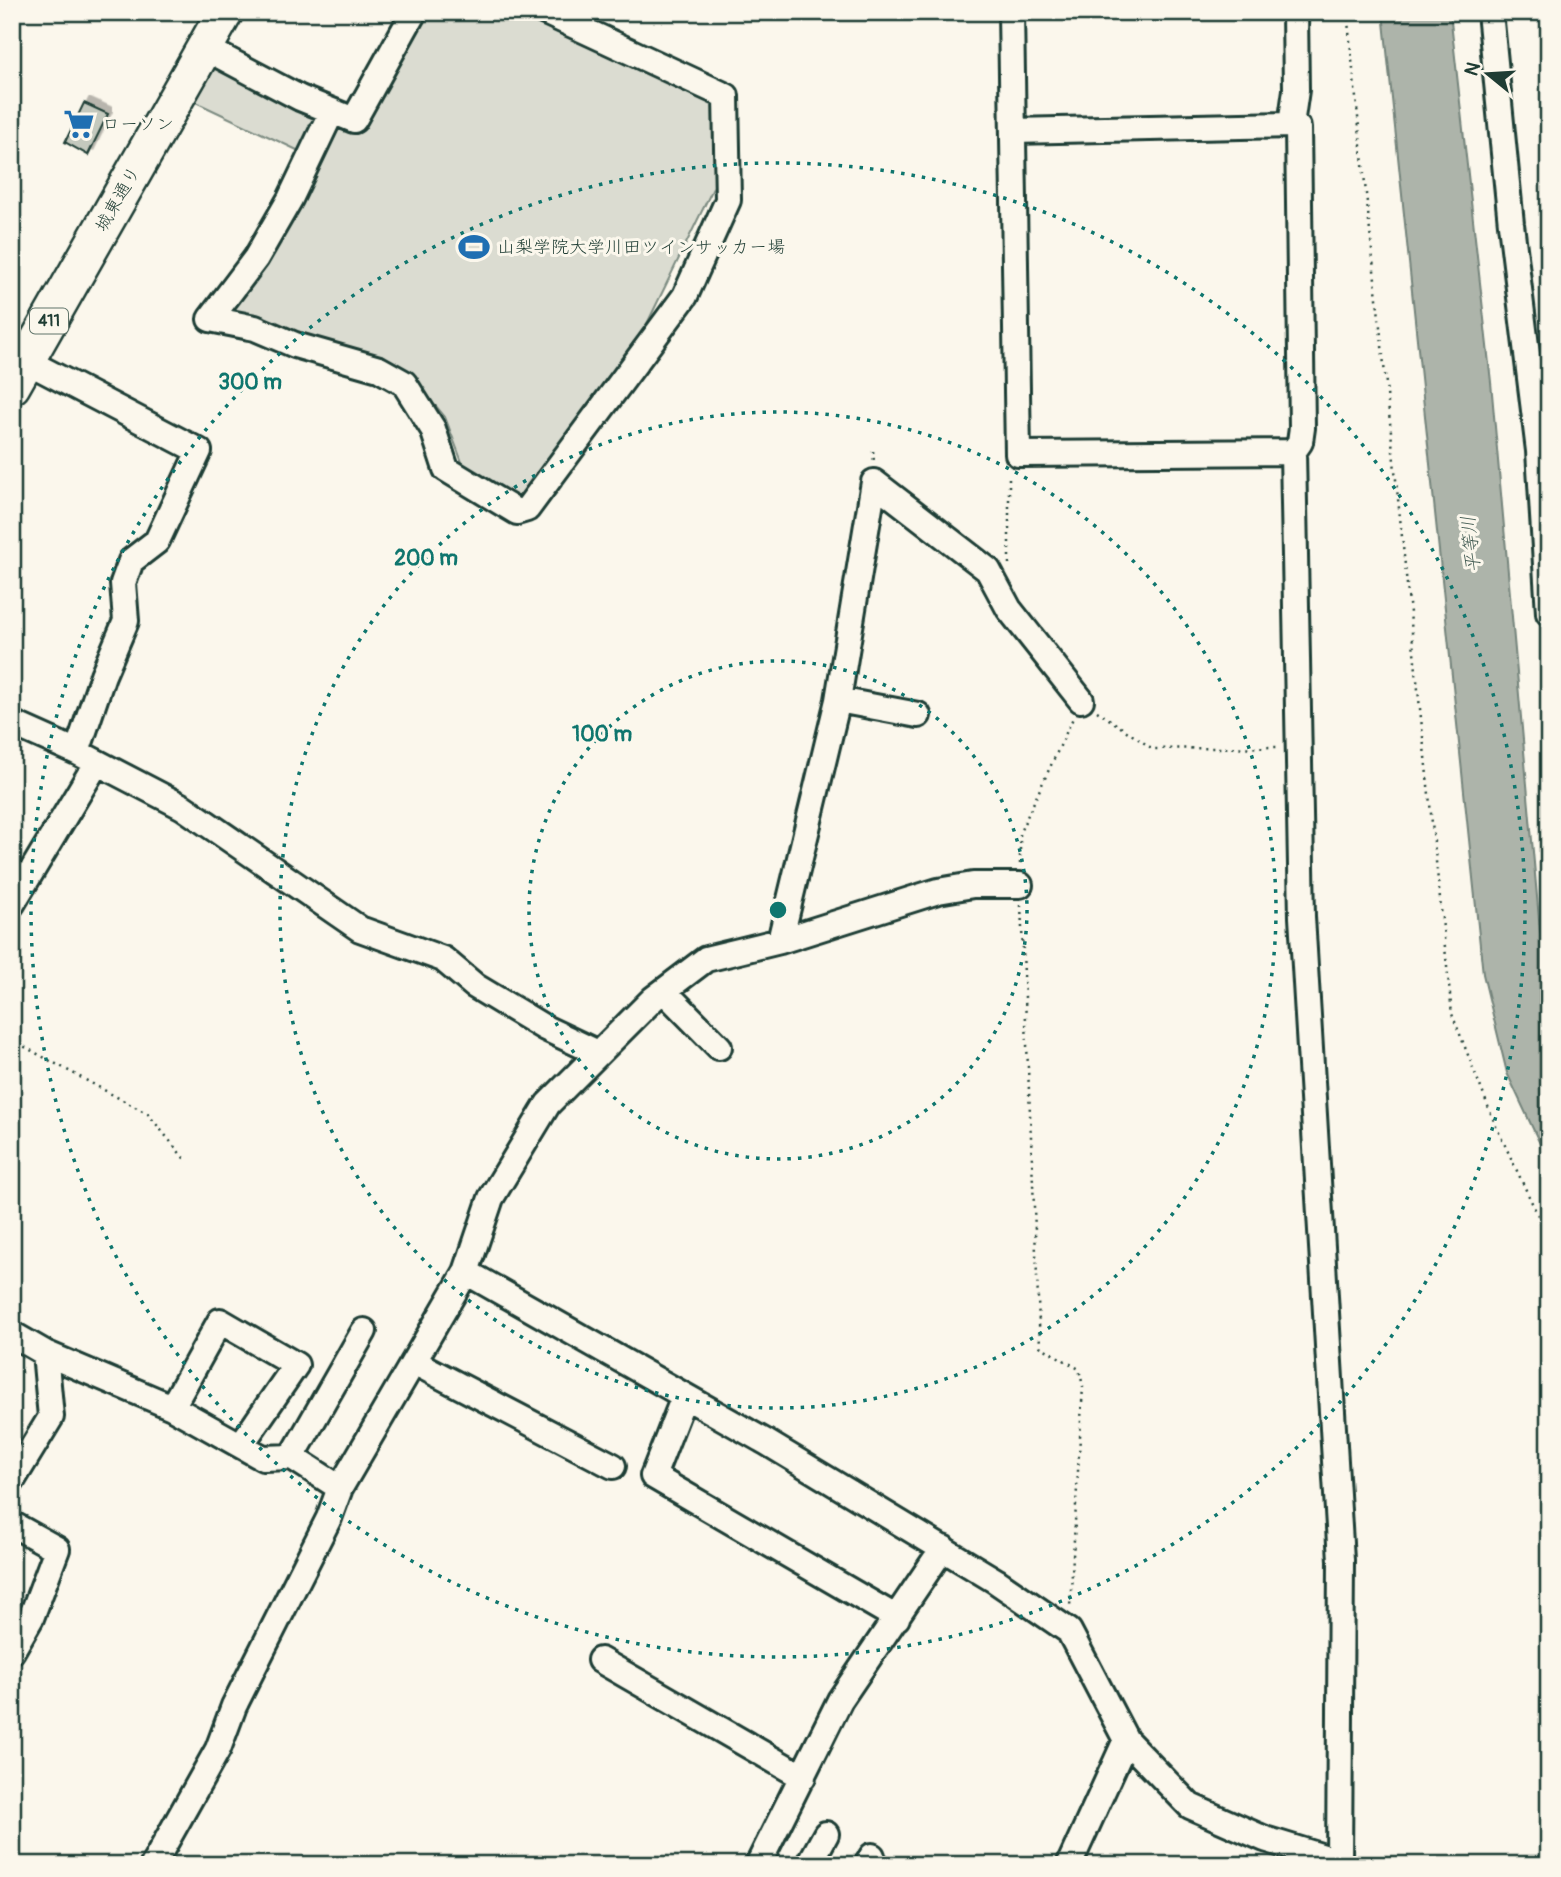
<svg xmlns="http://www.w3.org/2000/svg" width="1561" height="1877" font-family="Pangolin,'Klee One',sans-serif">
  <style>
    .green { fill: #dbdcd1; stroke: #7d8c82; stroke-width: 2 }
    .water { fill: #adb4aa; stroke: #74847b; stroke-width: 2 }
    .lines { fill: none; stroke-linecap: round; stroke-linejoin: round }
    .stream { stroke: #74847b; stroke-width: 5 }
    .building { fill: #c4c9be; stroke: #1f3d34; stroke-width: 2; filter: url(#shadow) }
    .minor-casing { stroke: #1f3d34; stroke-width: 30 }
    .highway-casing { stroke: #1f3d34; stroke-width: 40 }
    .path { stroke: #1f3d34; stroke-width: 2.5; stroke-dasharray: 2 5; stroke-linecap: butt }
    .minor { stroke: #fbf7ec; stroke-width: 24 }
    .highway { stroke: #fbf7ec; stroke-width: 35 }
    .ring { fill: none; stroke: #0f766e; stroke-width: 3.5; stroke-dasharray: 3.5 7 }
    .labels { text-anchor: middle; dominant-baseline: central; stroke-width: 6; stroke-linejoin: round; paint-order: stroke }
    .shield { fill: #fbf7ec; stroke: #61756b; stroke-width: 2 }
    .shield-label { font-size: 16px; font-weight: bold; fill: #1f3d34 }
    .poi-label { font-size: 18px; fill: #1f3d34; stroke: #fbf7ec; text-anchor: start }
    .street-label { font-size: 18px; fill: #1f3d34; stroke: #fbf7ec }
    .water-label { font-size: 19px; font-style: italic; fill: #425b52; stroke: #fbf7ec }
    .centre { fill: #0f766e; stroke: #fbf7ec; stroke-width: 3.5 }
    .ring-label { font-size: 21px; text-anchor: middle; font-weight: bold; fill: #0f766e; stroke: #fbf7ec; stroke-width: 6; stroke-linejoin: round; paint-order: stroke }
  </style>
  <defs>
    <filter id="shadow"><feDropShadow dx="5.5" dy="-5.5" stdDeviation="0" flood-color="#0004"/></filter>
  </defs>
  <rect width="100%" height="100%" fill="#fbf7ec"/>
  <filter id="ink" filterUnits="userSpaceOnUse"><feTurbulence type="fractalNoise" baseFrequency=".0143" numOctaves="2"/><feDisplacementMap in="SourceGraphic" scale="14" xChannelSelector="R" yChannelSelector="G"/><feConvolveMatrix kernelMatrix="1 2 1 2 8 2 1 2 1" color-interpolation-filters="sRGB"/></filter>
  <g filter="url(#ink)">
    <path class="green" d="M421,12h100l194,88 3,78 -77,158 -116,169 -60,-35 -20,-53 -9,-11 -213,-91 91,-157 -127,-60 24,-42 146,72z"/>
    <path class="water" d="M1383,12h67l41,370 49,548 9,33v200l-42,-90 -24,-99z"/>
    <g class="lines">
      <path class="stream" d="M139,1865l18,-31"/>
    </g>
    <path class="building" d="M84,103l24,11 -20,41 -23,-13z"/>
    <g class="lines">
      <g class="minor-casing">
        <path id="minor" d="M1011,12l7,442 275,-2 7,-10 2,-14 -4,-300 -7,-3 -278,6
          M1490,12l21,212 28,227 10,162
          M205,48l95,50 54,22 60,-108
          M332,111l-42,88 -34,59 -46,61 45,9 40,17 84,24 25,14 29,46 13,40 71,43 10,-3 158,-213 43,-96 -2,-104 -181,-84
          M1291,125l5,-35 -1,-78
          M13,354l186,97 -42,90 -26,20 -8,22 3,38 -23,54 -26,77
          M1293,452l9,465 39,643 -2,305
          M838,700l80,15
          M12,723l65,29 106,55 177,122 83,30 32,27 70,42 53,25
          M12,904l84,-140
          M780,941l58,-241 36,-218 114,88 21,39 72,91
          M664,991l55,56
          M466,1272l300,170 230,139 73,50 57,109 64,66 75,33 72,22
          M12,1334l33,19 127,54 91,51 29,-1 48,31
          M414,1362l199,104
          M684,1397l-31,79 244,142
          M172,1407l48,-86 76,44 -55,80
          M292,1457l72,-126
          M12,1481l39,-64 -6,-64
          M12,1524l45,25 -26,69 -19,33
          M600,1660l203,117
          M153,1865l65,-116 16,-43 95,-188 11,-30 126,-216 25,-74 57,-94 105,-105 53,-40 74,-18 158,-50 35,-6h47
          M758,1865l82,-165 103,-152
          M809,1865l17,-31
          M867,1865l5,-9
          M1069,1865l57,-125"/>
      </g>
      <g class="highway-casing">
        <path id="highway" d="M12,386l213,-374"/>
      </g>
      <path class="path" d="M1347,12l105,1002 43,110 54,115
        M873,451l1,11
        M1009,564v-91
        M1097,711l56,38 124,-2
        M1020,864v-32l53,-114
        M1021,905l19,441 39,23 4,17 -13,221
        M12,1040l136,74 39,48"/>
      <use href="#minor" class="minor"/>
      <use href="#highway" class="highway"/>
    </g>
  </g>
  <g class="ring">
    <circle cx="778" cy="910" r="249"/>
    <circle cx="778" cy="910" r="498"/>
    <circle cx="778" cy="910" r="747"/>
  </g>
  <defs>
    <g id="supermarket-bare" transform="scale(2.415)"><path d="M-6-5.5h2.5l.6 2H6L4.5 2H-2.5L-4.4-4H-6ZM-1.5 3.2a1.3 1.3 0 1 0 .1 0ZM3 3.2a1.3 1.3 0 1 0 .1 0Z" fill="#1f6fb2" stroke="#fbf7ec" stroke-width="2.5" paint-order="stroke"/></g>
    <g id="stadium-bare" transform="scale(2.415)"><path d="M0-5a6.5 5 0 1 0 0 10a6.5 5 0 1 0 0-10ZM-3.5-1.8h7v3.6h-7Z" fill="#1f6fb2" stroke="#fbf7ec" stroke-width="2.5" paint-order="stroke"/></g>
  </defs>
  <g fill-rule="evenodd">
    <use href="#supermarket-bare" x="79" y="124"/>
    <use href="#stadium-bare" x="474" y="247"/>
  </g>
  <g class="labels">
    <rect class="shield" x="30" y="308.5" width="38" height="25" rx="5"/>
    <g class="shield-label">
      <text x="49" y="321">411</text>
    </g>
    <g class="poi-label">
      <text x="102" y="124">ローソン</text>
      <text x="497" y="247">山梨学院大学川田ツインサッカー場</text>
    </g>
    <g class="street-label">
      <text transform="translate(118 199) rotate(-60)">城東通り</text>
    </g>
    <g class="water-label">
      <text transform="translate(1471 544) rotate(-96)">平等川</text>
    </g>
  </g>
  <circle cx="778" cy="910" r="10" class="centre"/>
  <g class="ring-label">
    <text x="250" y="389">300 m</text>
    <text x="426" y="565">200 m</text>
    <text x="602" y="741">100 m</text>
  </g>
  <rect width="1561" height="1877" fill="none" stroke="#fbf7ec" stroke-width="42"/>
  <rect x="21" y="21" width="1519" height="1835" fill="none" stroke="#1f3d34" stroke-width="2.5" filter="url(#ink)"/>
  <g transform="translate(1488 74) rotate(288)" stroke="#fbf7ec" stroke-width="5" paint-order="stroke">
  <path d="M0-5L12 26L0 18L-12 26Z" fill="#1f3d34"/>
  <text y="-10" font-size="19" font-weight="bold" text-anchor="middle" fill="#1f3d34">N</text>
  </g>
</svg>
